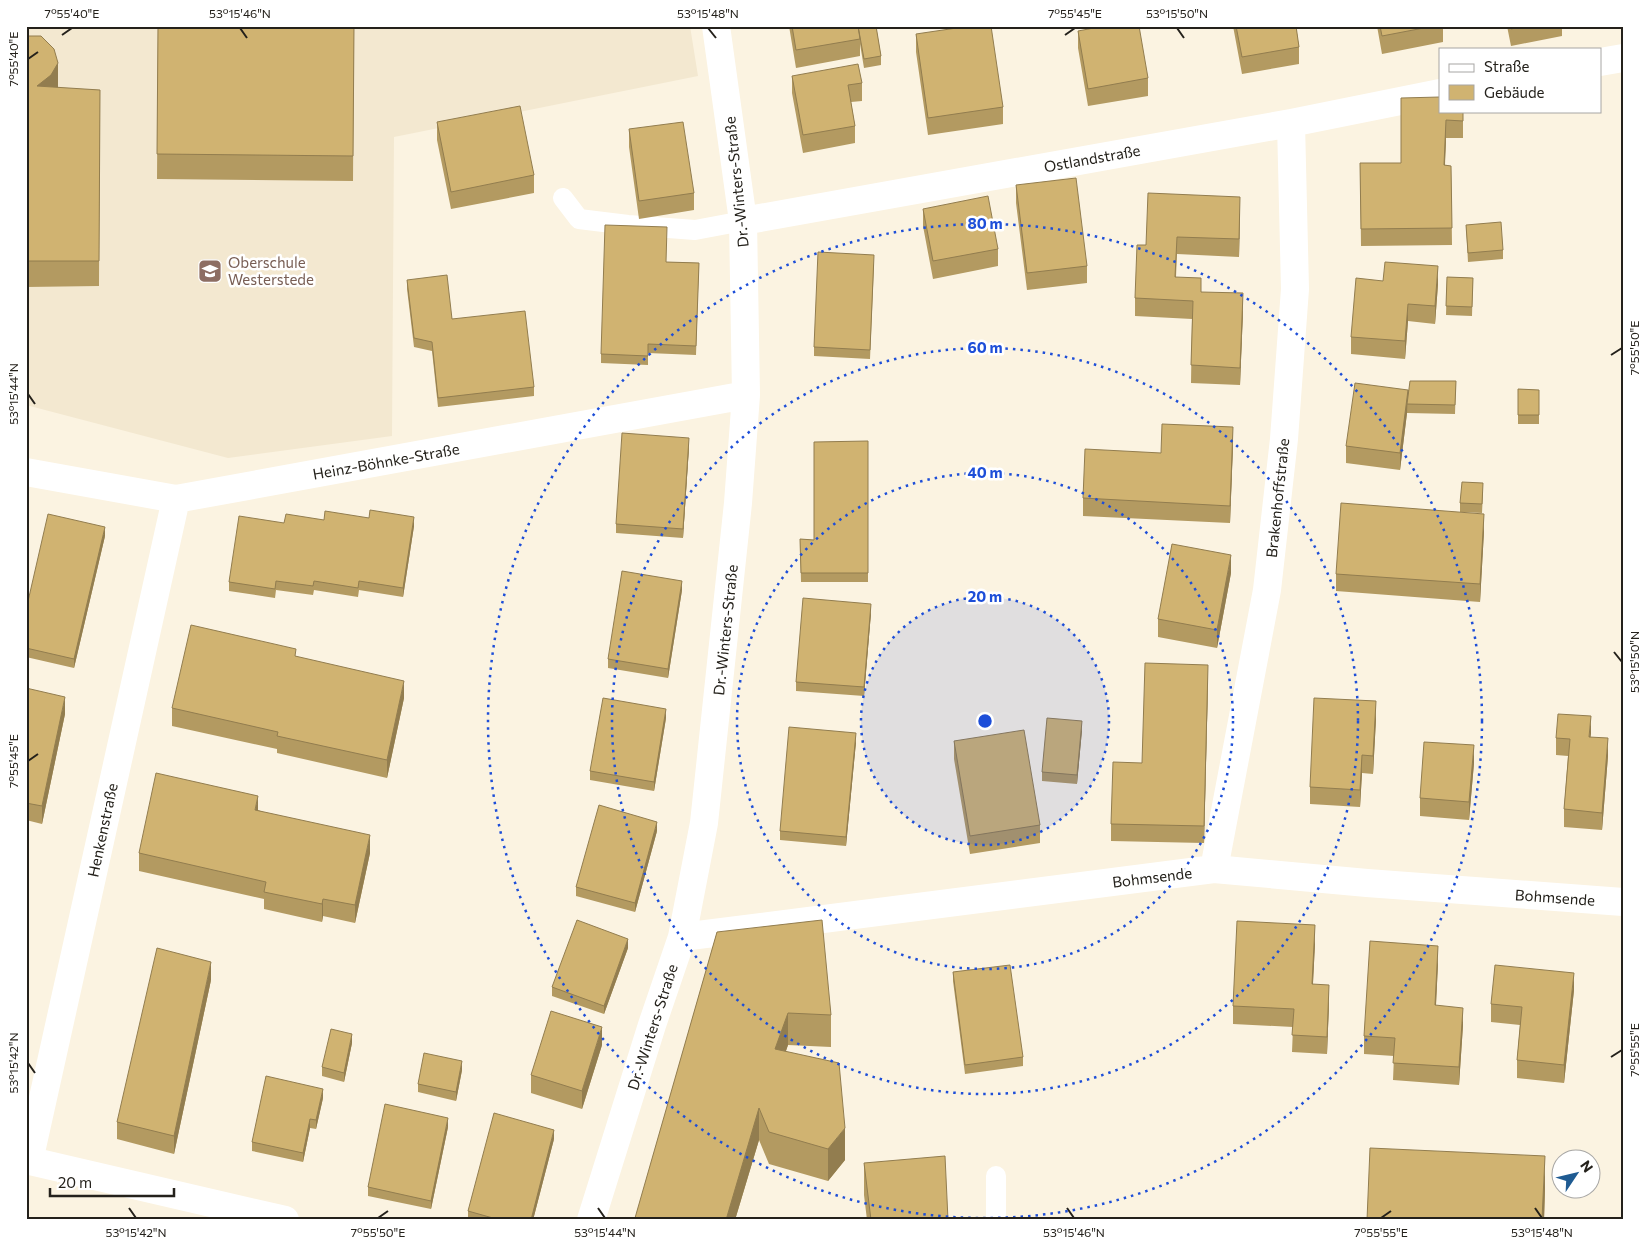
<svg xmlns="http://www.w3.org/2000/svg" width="1649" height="1246" font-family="Commissioner,sans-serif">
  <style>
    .built { fill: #f3e8d0 }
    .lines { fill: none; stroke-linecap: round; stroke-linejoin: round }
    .service { stroke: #fff; stroke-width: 20 }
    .minor { stroke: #fff; stroke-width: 28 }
    .wall { fill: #b39a61 }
    .shaded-wall { fill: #927d4f }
    .building { fill: #d0b371; stroke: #927d4f }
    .ticks { fill: none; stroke: #24211b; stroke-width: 2 }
    .ring { fill: none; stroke: #1d4ed8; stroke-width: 2.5; stroke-dasharray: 2.5 5 }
    .labels { text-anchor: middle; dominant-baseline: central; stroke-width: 5; stroke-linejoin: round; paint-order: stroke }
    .street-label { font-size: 15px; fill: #24211b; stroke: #fff }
    .education-label { font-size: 15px; fill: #785e54; stroke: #fff; text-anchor: start }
    .centre { fill: #1d4ed8; stroke: #fff; stroke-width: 2.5 }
    .ring-label { font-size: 15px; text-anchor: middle; font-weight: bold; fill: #1d4ed8; stroke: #fff; stroke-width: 5; stroke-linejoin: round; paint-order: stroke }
    .neatline { fill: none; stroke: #24211b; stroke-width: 2 }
    .ticks-label { font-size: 12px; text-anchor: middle; fill: #24211b }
  </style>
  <rect width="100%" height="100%" fill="#fbf3e1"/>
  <path class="built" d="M26,26h664l8,50 -304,61 -2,299 -164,22 -202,-53z"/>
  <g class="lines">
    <path class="service" d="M563,198l16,21 49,6 67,5 48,-9
      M996,1176v44"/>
    <path class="minor" d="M1600,62l23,-4
      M743,221l548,-98 149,-30
      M26,472l150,27 570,-104
      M1214,869l53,-279 17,-151 11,-150 -4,-166
      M682,937l532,-68 153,14 256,19
      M26,1160l259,60
      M29,1161l147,-662
      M591,1220l61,-195 30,-88 22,-114 34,-320 8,-108 -3,-174 -27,-195"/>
  </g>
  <path class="wall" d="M158,26h196l-1,155 -196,-2z
    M789,26h87l5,30v9l-17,3 -4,-24v12l-64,12z
    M931,26h19l-19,3z
    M1233,26h63l3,21v17l-57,10z
    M1377,26h66v16l-61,12z
    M1507,26h55v10l-51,10z
    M1078,31l70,47v18l-60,10 -10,-58z
    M916,34l87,73v17l-75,11 -12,-83z
    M26,36l32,52 42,2 -1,196 -73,1z
    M792,76l70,7v18l-11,1 4,24v17l-52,10 -11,-60z
    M1401,98l62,13v27h-17l-1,27 6,1 1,79 -91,1 -1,-83h41z
    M437,122l97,53v18l-83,16 -14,-69z
    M629,129l65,64v17l-55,9 -10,-72z
    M1016,185l71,81v17l-60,7 -11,-87z
    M923,209l75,40v17l-65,13 -10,-53z
    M1240,214l-1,43 -62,-3 -1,23 25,15 42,19 -3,74 -49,-2 1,-64 -57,-3v-18l11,-53z
    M1466,225l37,25v9l-35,3z
    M666,262l33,1 -3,92 -48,-2v12l-47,-2v-9z
    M874,264l-4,95 -56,-3v-9z
    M1447,277l26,1 -1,38 -26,-1z
    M407,280l45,39 82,68v9l-96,11 -6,-56 -18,-4 -7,-58z
    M1383,281l55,3 -3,40 -27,-3 -3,38 -54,-5v-17z
    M1456,381l-1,33 -48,-1 -7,57 -54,-7v-17l62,-56z
    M1518,389l21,1v34h-21z
    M868,441v141h-67l-1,-43 14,1z
    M1233,445l-3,78 -147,-7v-18l78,-45z
    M689,447l-6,91 -67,-5v-9z
    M1483,492l-1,21 -22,-1v-9z
    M324,520l90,6 -11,71 -44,-7 -1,7 -44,-7 -1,5 -37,-5 -1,8 -46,-7v-9z
    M1484,531l-4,71 -144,-11v-17z
    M105,536l-31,132 -48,-11v-47z
    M1231,573l-14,75 -59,-11v-18z
    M682,590l-14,88 -60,-10v-9z
    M871,613l-7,83 -68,-5v-9z
    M296,656l108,42 -17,80 -110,-25v-4l-105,-23v-18z
    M1208,683l-4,160 -93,-2v-17l31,-61z
    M26,688l39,26 -23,110 -16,-4z
    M666,718l-12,73 -64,-11v-9z
    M1376,719l-3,55 -11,-1 -2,34 -50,-3v-17z
    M1082,730l-5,54 -35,-3v-9z
    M1591,737l17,19 -6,74 -38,-3v-18l4,-53 -12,-1v-17z
    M954,741l86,84v18l-70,11 -16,-95z
    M856,742l-10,104 -66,-6v-9z
    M1474,763l-5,57 -49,-4v-18z
    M258,810l112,43 -15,70 -32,-7 -1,6 -58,-13v-10l-125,-28v-18z
    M657,831l-22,81 -59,-16v-9z
    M717,932l114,83v32l-43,-2 -2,6 59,109 -17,21 -59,-17 -10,-24 -24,80h-100z
    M1315,943l-2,41 16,19 -2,51 -35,-2 1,-25 -60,-3v-18z
    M628,948l-24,66 -52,-18v-9z
    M1438,963l-2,43 27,19 -4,60 -66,-5 1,-24 -30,-2v-18z
    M953,972l70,85v9l-58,8 -12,-93z
    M211,980l-37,174 -57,-15v-17z
    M1574,990l-10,93 -47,-5v-18l3,-35 -29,-3v-18z
    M352,1043l-8,39 -22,-6v-9z
    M602,1045l-20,64 -51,-16v-18z
    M462,1070l-6,31 -38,-9v-8z
    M323,1098l-7,31 -6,-1 -7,34 -51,-11v-9z
    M448,1127l-17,82 -63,-13v-9z
    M554,1139l-21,81h-65v-9z
    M864,1163l84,57h-81l-3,-25z
    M1545,1188l-1,32h-177z"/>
  <path class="shaded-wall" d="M58,63v25l-21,-2z
    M1446,120v18l-2,45v-18z
    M1240,197v17l-1,43v-18z
    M1438,266v18l-3,40v-18z
    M1243,293v18l-3,74v-17z
    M1408,304v17l-3,38v-18z
    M1408,390l-1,23 -7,57v-17z
    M1233,427v18l-3,78v-17z
    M689,438v9l-6,91v-9z
    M1484,514v17l-4,71v-18z
    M414,517v9l-11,71v-9z
    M105,527v9l-31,132v-9z
    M1231,555v18l-14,75v-18z
    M682,581v9l-14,88v-9z
    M871,604v9l-7,83v-9z
    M1208,665v18l-4,160v-17z
    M404,681v17l-17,80v-18z
    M65,697v17l-23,110v-18z
    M1376,701v18l-3,55v-18z
    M666,709v9l-12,73v-9z
    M1591,716v18l-2,20v-17z
    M1082,721v9l-5,54v-9z
    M856,733v9l-10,104v-9z
    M1608,738v18l-6,74v-17z
    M1474,745v18l-5,57v-18z
    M1362,755v18l-2,34v-17z
    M258,796v17l-3,-3z
    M657,822v9l-22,81v-9z
    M370,835v18l-15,70v-18z
    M323,899v17l-1,6v-18z
    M1315,925v18l-3,58v-17z
    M628,939v9l-24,66v-8z
    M1438,946v17l-3,60v-18z
    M211,962v18l-37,174v-18z
    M1574,973v17l-10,93v-18z
    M1329,985v18l-2,51v-17z
    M1463,1008v17l-4,60v-18z
    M788,1013v32l-13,36v-32z
    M602,1027v18l-20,64v-18z
    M352,1034v9l-8,39v-9z
    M462,1061v9l-6,31v-9z
    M323,1089v9l-7,31v-9z
    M759,1108v32l-24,80h-9z
    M448,1118v9l-17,82v-8z
    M310,1119v9l-7,34v-9z
    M845,1128v32l-17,21v-32z
    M554,1130v9l-21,81h-2z
    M1545,1156v32l-1,32h-2z"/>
  <path class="building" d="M158,26h196l-1,130 -196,-2z
    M792,26h66l2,13 -64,11z
    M858,26h18l5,30 -17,3z
    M970,26h21l12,81 -75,11 -12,-84z
    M1104,26h35l9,52 -60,11 -10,-58z
    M1236,26h60l3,21 -57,10z
    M1380,26h54l-52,10z
    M1510,26h14l-13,3z
    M26,36h15l13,13 4,14 -7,12 -14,11 63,4 -1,171h-73z
    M858,64l4,19 -14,2 7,41 -52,9 -11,-59z
    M1440,97v14h23v10l-17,-1 -2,45 7,1 1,62 -91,1 -1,-66h41v-65z
    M520,106l14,69 -83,17 -14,-70z
    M683,122l11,71 -55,8 -10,-72z
    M1076,178l11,88 -60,7 -11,-88z
    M1148,193l92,4 -1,42 -62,-2 -2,40 26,1v14l42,1 -3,75 -49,-3 2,-64 -58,-3 2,-53h9z
    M988,196l10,53 -65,12 -10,-52z
    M1501,222l2,28 -35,3 -2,-28z
    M605,225l62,2 -1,35 33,1 -3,83 -48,-2v12l-47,-2z
    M818,252l56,3 -4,95 -56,-3z
    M1385,262l53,4 -3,40 -27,-2 -3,37 -54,-4 5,-59 27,3z
    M447,275l5,44 73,-8 9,76 -96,11 -6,-56 -18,-4 -7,-58z
    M1447,277l26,1 -1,29 -26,-1z
    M1410,381h46l-1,24 -48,-1z
    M1355,383l53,7 -8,63 -54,-7z
    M1518,389l21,1v25h-21z
    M1162,424l71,3 -3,79 -147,-8 2,-49 76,4z
    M622,433l67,5 -6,91 -67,-5z
    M868,441v132h-67l-1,-34 14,1v-98z
    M1462,482l21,1 -1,21 -22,-1z
    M1341,503l143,11 -4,70 -144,-10z
    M370,510l44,7 -11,71 -44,-7 -1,7 -44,-7 -1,5 -37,-5 -1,8 -46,-7 10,-66 45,7 2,-9 38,6 1,-9 44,7z
    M48,514l57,13 -31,132 -48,-11v-38z
    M1172,544l59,11 -14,75 -59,-11z
    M622,571l60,10 -14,88 -60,-10z
    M803,598l68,6 -7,83 -68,-5z
    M191,625l105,24 -1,7 109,25 -17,79 -110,-24 1,-4 -106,-24z
    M1145,663l63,2 -4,161 -93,-2 2,-62 29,1z
    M26,688l39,9 -23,109 -16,-3z
    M603,698l63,11 -12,73 -64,-11z
    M1314,698l62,3 -3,55 -11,-1 -2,35 -50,-3z
    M1558,714l33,2 -2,21 19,1 -6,75 -38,-4 6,-70 -14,-1z
    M1047,718l35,3 -5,54 -35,-3z
    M789,727l67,6 -10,104 -66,-6z
    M1024,730l16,95 -70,11 -16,-95z
    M1424,742l50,3 -5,57 -49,-4z
    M156,773l102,23 -3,14 115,25 -15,70 -32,-6 -1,5 -58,-12 2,-10 -127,-29z
    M599,805l58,17 -22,81 -59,-16z
    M577,920l51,19 -24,67 -52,-19z
    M822,920l9,95 -43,-2 -13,36 64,14 6,65 -17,21 -59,-17 -10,-24 -33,112h-87l-4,-2 82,-286z
    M1237,921l78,4 -3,59 17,1 -2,52 -35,-2 2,-26 -61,-3z
    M1370,941l68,5 -3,59 28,3 -4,59 -66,-4 2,-25 -31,-2z
    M157,948l54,14 -37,174 -57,-14z
    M1010,965l13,92 -58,8 -12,-93z
    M1495,965l79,8 -10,92 -47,-5 5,-53 -31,-3z
    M551,1011l51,16 -20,64 -51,-16z
    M331,1029l21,5 -8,39 -22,-6z
    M424,1053l38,8 -6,31 -38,-8z
    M266,1076l57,13 -7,31 -6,-1 -7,34 -51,-11z
    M385,1104l63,14 -17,83 -63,-14z
    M494,1113l60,17 -23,90h-31l-32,-9z
    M1370,1148l175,8 -3,63 -31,-1v2h-144z
    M945,1156l3,64h-77l-7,-57z"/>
  <path class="ticks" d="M240,28l7,10M708,28l8,10M1177,28l7,10M62,35l10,-7M1065,35l10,-7M28,59l10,-7M1611,355l11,-7M28,394l7,10M1614,652l8,10M28,761l10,-7M1611,1057l11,-7M28,1063l7,10M129,1208l7,10M598,1208l7,10M1067,1208l7,10M1535,1208l7,10M378,1218l10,-7M1381,1218l10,-7"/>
  <circle cx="985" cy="721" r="124" fill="#1d4ed8" fill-opacity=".12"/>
  <g class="ring">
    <circle cx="985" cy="721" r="124"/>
    <circle cx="985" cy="721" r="248"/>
    <circle cx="985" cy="721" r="373"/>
    <circle cx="985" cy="721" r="497"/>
  </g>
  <defs>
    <g id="school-square" transform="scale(1.25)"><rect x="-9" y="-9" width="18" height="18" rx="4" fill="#8d6e63" stroke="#fff"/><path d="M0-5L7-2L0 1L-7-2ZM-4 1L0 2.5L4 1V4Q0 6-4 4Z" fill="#fff"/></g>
  </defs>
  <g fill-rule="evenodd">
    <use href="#school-square" x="210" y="271"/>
  </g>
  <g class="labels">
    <g class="street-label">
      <text transform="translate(1092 158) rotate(-10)">Ostlandstraße</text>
      <text transform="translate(736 182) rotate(-96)">Dr.-Winters-Straße</text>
      <text transform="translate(386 461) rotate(-10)">Heinz-Böhnke-Straße</text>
      <text transform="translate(1277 498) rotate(-84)">Brakenhoffstraße</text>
      <text transform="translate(725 630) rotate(-84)">Dr.-Winters-Straße</text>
      <text transform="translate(102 830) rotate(-78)">Henkenstraße</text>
      <text transform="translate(1152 877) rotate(-7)">Bohmsende</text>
      <text transform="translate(1555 897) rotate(4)">Bohmsende</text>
      <text transform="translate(652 1027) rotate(-72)">Dr.-Winters-Straße</text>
    </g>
    <g class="education-label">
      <text x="228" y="262">Oberschule<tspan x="228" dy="17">Westerstede</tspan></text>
    </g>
  </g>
  <circle cx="985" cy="721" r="8" class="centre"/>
  <g class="ring-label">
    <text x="985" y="229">80 m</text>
    <text x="985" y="353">60 m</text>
    <text x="985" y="478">40 m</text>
    <text x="985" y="602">20 m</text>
  </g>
  <rect width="1649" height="1246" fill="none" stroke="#ffffff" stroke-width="55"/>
  <rect x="1439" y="48" width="162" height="65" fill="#ffffff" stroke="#a7a6a4"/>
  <rect x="1449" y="64" width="25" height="8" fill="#ffffff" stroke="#a7a6a4"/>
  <text x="1484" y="72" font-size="15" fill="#24211b">Straße</text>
  <rect x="1449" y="85" width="25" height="15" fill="#d0b371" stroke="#a7a6a4"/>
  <text x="1484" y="98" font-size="15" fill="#24211b">Gebäude</text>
  <g transform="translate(1576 1174) rotate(55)"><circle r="24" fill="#ffffff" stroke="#a7a6a4"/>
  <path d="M0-4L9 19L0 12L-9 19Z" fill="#1f5b92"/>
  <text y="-8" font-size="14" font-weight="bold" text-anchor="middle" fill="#24211b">N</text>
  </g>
  <path d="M50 1188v8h124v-8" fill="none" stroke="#24211b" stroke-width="2.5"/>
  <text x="58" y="1188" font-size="15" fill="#24211b" stroke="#ffffff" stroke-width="4" paint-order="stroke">20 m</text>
  <rect x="28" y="28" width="1594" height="1190" class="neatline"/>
  <g class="ticks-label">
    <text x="72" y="18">7°55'40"E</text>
    <text x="240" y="18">53°15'46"N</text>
    <text x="708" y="18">53°15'48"N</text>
    <text x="1075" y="18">7°55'45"E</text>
    <text x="1177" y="18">53°15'50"N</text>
    <text transform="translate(14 59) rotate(-90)" y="4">7°55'40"E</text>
    <text transform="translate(1635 348) rotate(-90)" y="4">7°55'50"E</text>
    <text transform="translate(14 394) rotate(-90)" y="4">53°15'44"N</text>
    <text transform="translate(1635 662) rotate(-90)" y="4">53°15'50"N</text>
    <text transform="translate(14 761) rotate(-90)" y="4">7°55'45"E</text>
    <text transform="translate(1635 1050) rotate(-90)" y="4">7°55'55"E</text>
    <text transform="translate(14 1063) rotate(-90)" y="4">53°15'42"N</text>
    <text x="136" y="1237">53°15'42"N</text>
    <text x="378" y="1237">7°55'50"E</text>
    <text x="605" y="1237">53°15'44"N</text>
    <text x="1074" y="1237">53°15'46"N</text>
    <text x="1381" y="1237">7°55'55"E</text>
    <text x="1542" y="1237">53°15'48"N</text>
  </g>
</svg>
